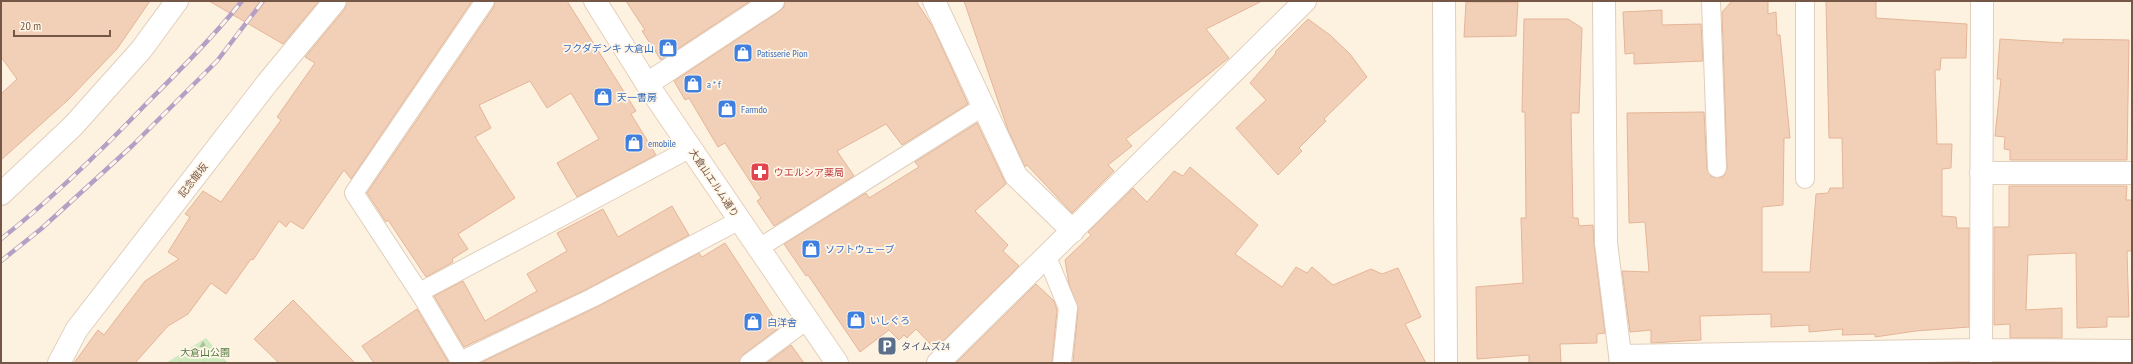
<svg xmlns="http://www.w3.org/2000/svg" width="2133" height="364" font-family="'PT Sans Narrow','Noto Sans JP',sans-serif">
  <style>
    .forest { fill: url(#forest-firs) }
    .building { fill: #f2cfb7; stroke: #e5b597 }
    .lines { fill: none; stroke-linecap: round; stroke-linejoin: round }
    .lane-casing { stroke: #e1cebc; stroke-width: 20 }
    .street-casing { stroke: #e1cebc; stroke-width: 24 }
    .secondary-casing { stroke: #e6cfba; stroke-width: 24 }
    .lane { stroke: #fff; stroke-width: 18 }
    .street { stroke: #fff; stroke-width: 22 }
    .secondary { stroke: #fff; stroke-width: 22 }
    .rail-casing { stroke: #b49fc5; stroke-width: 4.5 }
    .rail { stroke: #fff6e7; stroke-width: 3; stroke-dasharray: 9; stroke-linecap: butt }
    .labels { text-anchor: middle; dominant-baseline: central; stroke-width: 3.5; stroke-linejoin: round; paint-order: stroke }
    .shop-label { font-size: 10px; fill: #366cbe; stroke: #fff6e7; text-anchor: start }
    .health-label { font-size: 10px; fill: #be3a42; stroke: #fff6e7; text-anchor: start }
    .street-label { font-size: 10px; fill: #745747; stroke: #fff6e7 }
    .service-label { font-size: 10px; fill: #4e5e75; stroke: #fff6e7; text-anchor: start }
    .park-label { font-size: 10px; fill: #507a3f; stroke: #fff6e7 }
  </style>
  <defs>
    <pattern id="forest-firs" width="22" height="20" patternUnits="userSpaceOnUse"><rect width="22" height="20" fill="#d0eabf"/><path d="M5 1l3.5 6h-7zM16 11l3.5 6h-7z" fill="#adc09d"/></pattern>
  </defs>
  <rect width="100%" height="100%" fill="#fdf2e0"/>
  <path class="forest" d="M206,338l22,25h-62z"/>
  <path class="building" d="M1,1h149l-33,48 -49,51 -67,60v-66l16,-15 -16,-22z
    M209,1h110l-36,43z
    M347,1h125l-121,178 -7,-9 -41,59 -13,-8 -4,6 -7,-6 -26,39 -2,-1 -25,35 -15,-11 -23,31 -20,12 -33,37h-61l24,-33 6,5 41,-54 34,-22 -11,-7 22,-35 -5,-3 18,-23 18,11 60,-82 -4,-3 38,-54 -10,-6 40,-48z
    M495,1h72l69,110 -5,3 25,41 -79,42 -20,-34 42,-24 -28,-46 -24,15 -17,-27 -51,24 12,23 -16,9 40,61 -57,36 10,15 -16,10 1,3 -27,15 -38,-57 -2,2 -19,-29 127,-186z
    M626,1h124l-89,59 -19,-29 3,-1z
    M785,1h131l17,26 35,77 -66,41 -16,-21 -49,27 17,25 -80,50 -17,-25 4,-3 -36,-55 -7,4 -29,-49 -4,2 -11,-19 106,-70 4,-4z
    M964,1h298l-56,28 23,29 -103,81 6,7 -24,19 6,6 -42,42 -45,-48 -2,2 -17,-37z
    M1732,1h36v13l8,-2 1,23h3l10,103h-6l-1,67 -21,2v65h48l6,-78 12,-1 2,-5h13l-1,-50h-13l-3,-137h50v17l91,6 -1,34h-25l-1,12h-5l2,74h15l-1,24 -9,1v47l14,1 1,11h12v99l-53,4 -41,6v-3l-33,1 1,-6 -34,3v-7l-38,2v-13l-71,2 1,24 -50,3v-13l-21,2 -8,-61 27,1 -4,-50 -16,1 -2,-110 77,-1 3,57 5,8h11l4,-9 -5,-156z
    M1466,2h52l-2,34 -52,1z
    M1662,10v15l39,-1 2,37 -69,3v-11l-9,1 -2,-42z
    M1308,19l22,16 20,19 17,23 -43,42 2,2 -27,27 3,3 -24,24 -42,-47 30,-28 -16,-17 26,-30 -1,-1z
    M1524,19h44l14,9 -3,85h-8l2,105h5l1,8 14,-1 1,19 11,89 -8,1v9l-37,1 1,19h-32v-8l-52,4 -1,-72 47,-4 -2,-65h5l-1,-106h-3z
    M2000,39l63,4v-4l66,1 -2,120h-117v-10l-6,-1 1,-12 -10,-1 6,-57h-4z
    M977,123l29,61 -31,27 33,34 -5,6 16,15 -84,83 -19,-20 -9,9 -3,-3 -5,5 -10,-10 -29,22 -52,-77 -2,1 -22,-32 82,-51 3,5 50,-31 -4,-5z
    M1190,167l68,58 -23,29 47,33 14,-20 11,6 5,-6 21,18 38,-16 11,5 16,-6 23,49 -16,7 21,39h-353l5,-54 -9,-25 -4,-24 26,-25 -3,-3 45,-44 14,14 27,-31 9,5z
    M2009,186h118l-1,14h6v51h-5l2,66h-22v10l-30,1 -1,-75 -48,2 -2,55 36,-2v30h-52v-14l-16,1v-98h15z
    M672,206l17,29 -102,54 -123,58 -30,-51 29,-15 22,40 52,-30 -10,-17 40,-23 -10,-18 46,-24 15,28z
    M725,243l55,84 -37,28 -4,8h-259l117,-56 102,-54 3,4z
    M1036,284l18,17 3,9 -5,53h-96z
    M293,300l62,63h-76l-25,-24z
    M417,309l32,54h-75l-12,-17z
    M791,345l13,18h-37z"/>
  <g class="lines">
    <g class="lane-casing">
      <path id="lane" d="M485,1l-131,192 67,102 39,66 132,-63 148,-78
        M1711,1l6,167
        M1805,1v178
        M759,248l225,-142
        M1047,257l21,51 -6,55
        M420,292l271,-144
        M749,363l58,-43"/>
    </g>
    <g class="street-casing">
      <path id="street" d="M934,1l82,175 57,55
        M1444,1l2,362
        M1604,1l2,242 15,120
        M647,84l126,-83
        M1981,173h151
        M1,194l72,-68 68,-76 36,-49
        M1621,356l360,-6 151,1
        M59,363l18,-34 191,-247 67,-81
        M938,363l367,-362
        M1981,363l1,-362"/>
    </g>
    <g class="secondary-casing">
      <path id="secondary" d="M595,1l52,83 190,279"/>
    </g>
    <use href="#lane" class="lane"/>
    <use href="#street" class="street"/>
    <use href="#secondary" class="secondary"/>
    <g class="rail-casing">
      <path id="rail" d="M1,239c52,-41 100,-88 146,-136 33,-33 66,-66 95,-102
        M1,261l40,-32 91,-83 85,-85 46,-60"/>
    </g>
    <use href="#rail" class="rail"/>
  </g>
  <defs>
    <g id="shop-square" transform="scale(1)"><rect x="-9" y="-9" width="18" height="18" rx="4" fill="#3f7fe0" stroke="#fff6e7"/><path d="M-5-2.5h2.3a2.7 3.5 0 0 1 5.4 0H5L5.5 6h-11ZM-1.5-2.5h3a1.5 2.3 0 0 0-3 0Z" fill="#fff"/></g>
    <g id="pharmacy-square" transform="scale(1)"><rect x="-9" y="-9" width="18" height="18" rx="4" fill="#e0444e" stroke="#fff6e7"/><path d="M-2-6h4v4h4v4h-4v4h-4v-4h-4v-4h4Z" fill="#fff"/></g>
    <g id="parking-square" transform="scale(1)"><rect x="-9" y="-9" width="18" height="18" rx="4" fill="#5c6f8a" stroke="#fff6e7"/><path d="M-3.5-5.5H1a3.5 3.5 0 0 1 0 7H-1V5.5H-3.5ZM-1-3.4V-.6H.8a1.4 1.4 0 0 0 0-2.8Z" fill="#fff"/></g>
  </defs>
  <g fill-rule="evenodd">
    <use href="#shop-square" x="668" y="48"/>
    <use href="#shop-square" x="743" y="53"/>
    <use href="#shop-square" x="693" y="84"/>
    <use href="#shop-square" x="603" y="97"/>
    <use href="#shop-square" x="727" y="109"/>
    <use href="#shop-square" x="634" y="143"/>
    <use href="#pharmacy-square" x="760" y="172"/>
    <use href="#shop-square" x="811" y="249"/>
    <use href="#shop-square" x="856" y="320"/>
    <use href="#shop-square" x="753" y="322"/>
    <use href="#parking-square" x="887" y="346"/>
  </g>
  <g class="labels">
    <g class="shop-label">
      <text x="654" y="48" text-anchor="end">フクダデンキ 大倉山</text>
      <text x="757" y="53">Patisserie Pion</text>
      <text x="707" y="84">a * f</text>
      <text x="617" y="97">天一書房</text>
      <text x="741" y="109">Farmdo</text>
      <text x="648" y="143">emobile</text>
      <text x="825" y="249">ソフトウェーブ</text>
      <text x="870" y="320">いしぐろ</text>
      <text x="767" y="322">白洋舎</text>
    </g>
    <g class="health-label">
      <text x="774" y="172">ウエルシア薬局</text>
    </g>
    <g class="street-label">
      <text transform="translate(193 180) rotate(-52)">記念館坂</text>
      <text transform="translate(714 183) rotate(56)">大倉山エルム通り</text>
    </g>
    <g class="service-label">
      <text x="901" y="346">タイムズ24</text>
    </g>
    <g class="park-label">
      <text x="205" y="352">大倉山公園</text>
    </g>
  </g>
  <rect width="2133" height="364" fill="none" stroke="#745747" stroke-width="4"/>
  <path d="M14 30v6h96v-6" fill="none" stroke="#745747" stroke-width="2"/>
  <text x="20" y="30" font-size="12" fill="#745747" stroke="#fff6e7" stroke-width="3" paint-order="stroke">20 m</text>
</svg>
